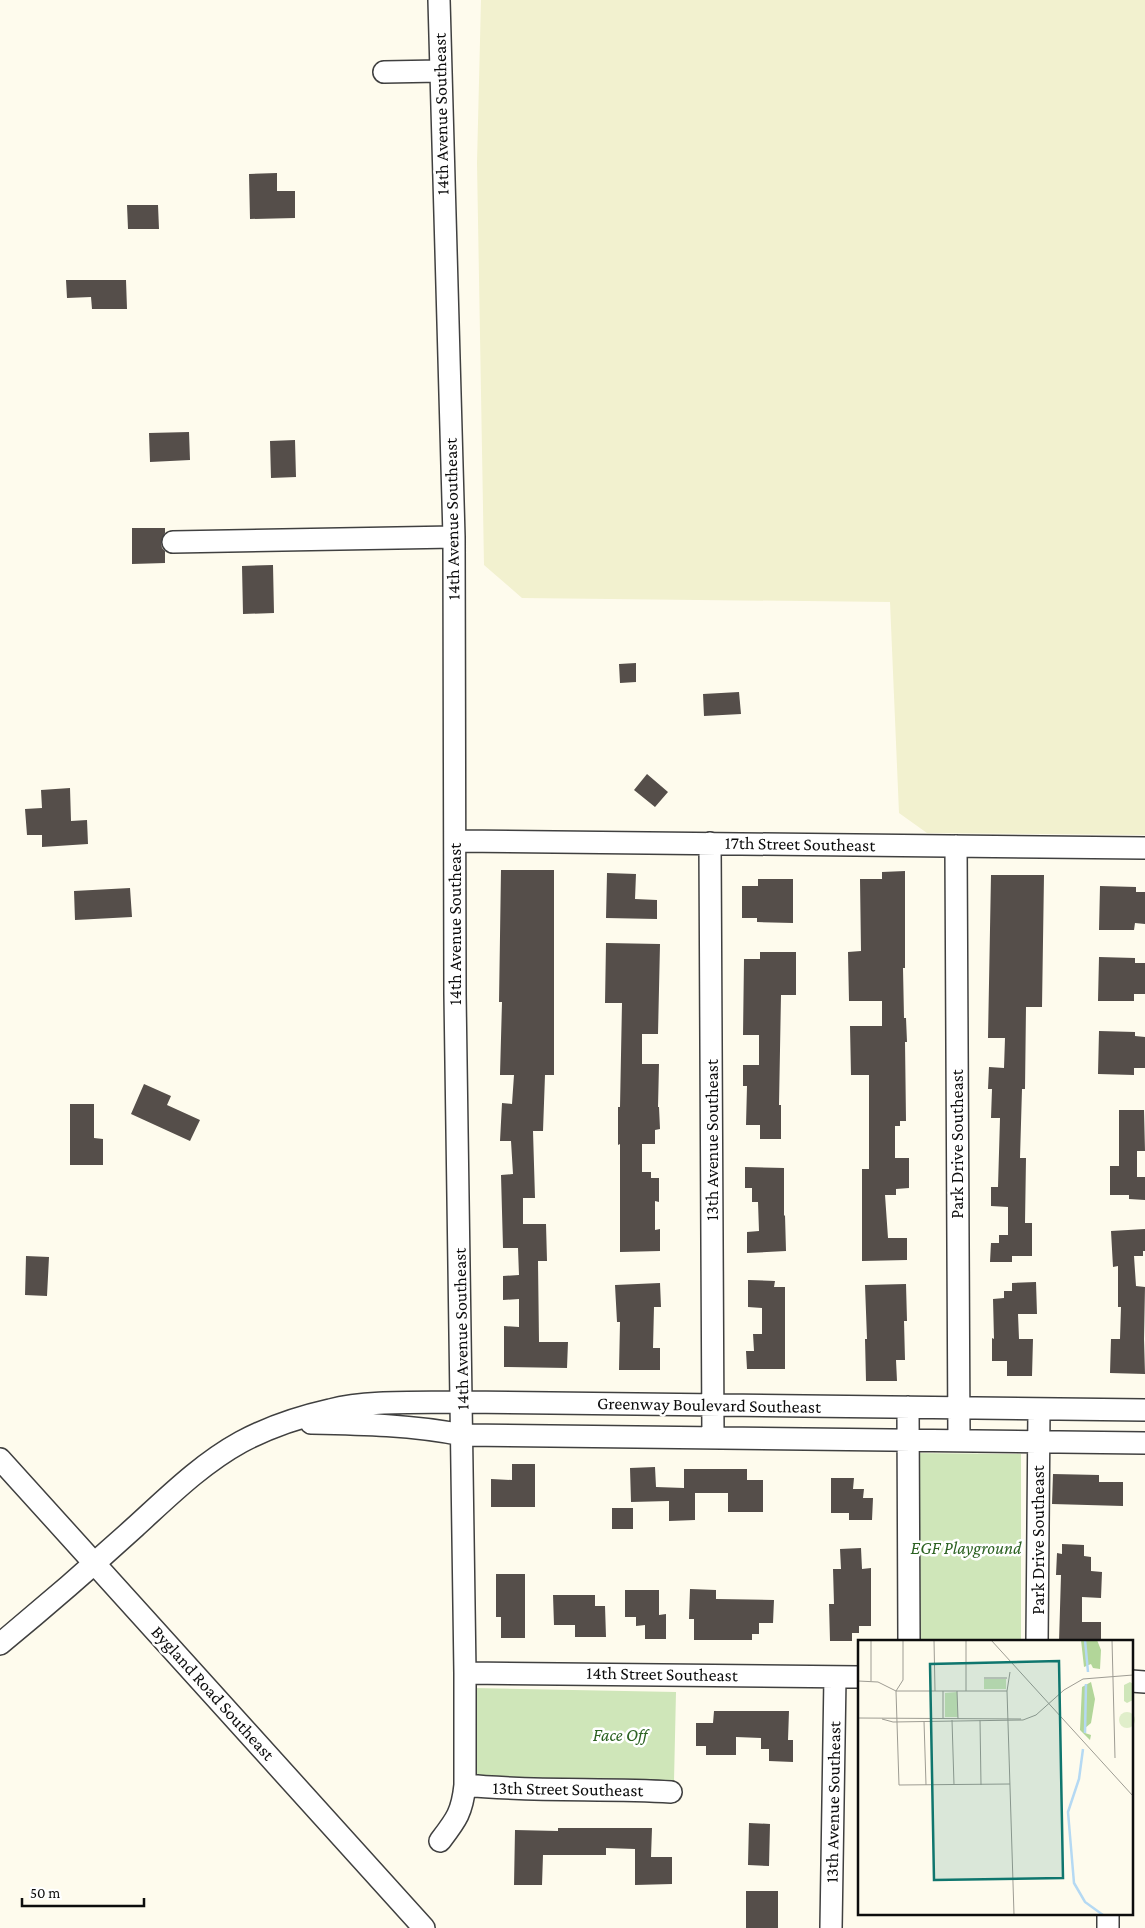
<svg xmlns="http://www.w3.org/2000/svg" width="1145" height="1928" font-family="'Crimson Pro',serif">
  <style>
    .farmland { fill: #f2f1cf }
    .green { fill: #cfe6b9 }
    .building { fill: #554e4a }
    .lines { fill: none; stroke-linecap: round; stroke-linejoin: round }
    .minor-casing { stroke: #404040; stroke-width: 24 }
    .minor { stroke: #fff; stroke-width: 21 }
    .labels { text-anchor: middle; dominant-baseline: central; stroke-width: 5; stroke-linejoin: round; paint-order: stroke }
    .street-label { font-size: 18px; fill: #0d0d0d; stroke: #fff }
    .park-label { font-size: 18px; font-style: italic; fill: #2b6121; stroke: #fff }
    .inset-river { fill: none; stroke: #b5d9f3; stroke-width: 2.5 }
    .inset-road { fill: none; stroke: #9e9c93; stroke-width: 1 }
    .view { fill: #0f766e; fill-opacity: 0.15; stroke: #0f766e; stroke-width: 2.5 }
    .inset-edge { fill: none; stroke: #0d0d0d; stroke-width: 2.5 }
  </style>
  <rect width="100%" height="100%" fill="#fefbed"/>
  <path class="farmland" d="M481,0h664v835l-218,-2 -28,-20 -9,-211 -368,-4 -38,-33 -7,-402z"/>
  <path class="green" d="M910,1453l111,1v188h-109z
    M474,1688l202,4 -2,89 -201,-4z"/>
  <path class="building" d="M277,173v18h18v27l-45,1 -1,-45z
    M127,205h31l1,24h-31z
    M66,280h60l1,29h-35l-1,-12 -24,1z
    M189,432l1,28 -40,2 -1,-29z
    M295,440l1,37 -25,1 -1,-37z
    M132,528h33v5l-4,9 1,6 3,3v12l-33,1z
    M273,565l1,48 -31,1 -1,-48z
    M636,663v19l-16,1 -1,-19z
    M739,692l2,22 -37,2 -1,-22z
    M647,774l21,18 -13,15 -21,-17z
    M70,788l1,33 16,-1 1,24 -46,3v-12h-15l-2,-26 17,-1 -1,-18z
    M501,870h53v205h-9l-2,56h-10l2,67h-12v26h23l1,37h-9l1,81h29l-1,26 -63,-1v-41l15,1v-28l-16,1v-24l16,-1 -1,-27h-15l-2,-73 12,-1 -2,-33h-11l2,-38 10,1 2,-29h-14l2,-73h-3z
    M905,871v97h-2l1,50h2l1,24h-2l1,79h-6v5h-5v32h14v30l-13,1v6h-11l3,43h19v22l-45,1v-92h7v-94h-18l-1,-49h32v-25h-33l-1,-49 13,-1 -1,-72h22v-7z
    M607,873l29,1 -1,25 22,1v19l-51,-1z
    M991,875h53l-2,132h-16l-1,82h-3l-2,69h6l-1,65h7v33h-20v6h-22l1,-19h8v-8h9v-28l-17,-1v-19h7l2,-69h-9l1,-29h-4l1,-22 15,1 1,-30h-17z
    M758,879h35v44l-36,-1v-4h-15v-32h16z
    M1100,886l36,1v5h9v32l-10,-1 -1,7h-35z
    M130,888l2,29 -57,3 -1,-29z
    M606,943l54,1 -2,90h-16v30h17l-1,43h1l1,22 -5,1v14h-13v28h9v6h8v24l-4,-1v29l5,-1v22l-40,1v-108l-2,1v-38h2l2,-104h-17z
    M760,952h36v43h-15l-2,110h2v34h-21v-14h-14l1,-39h-4v-21h16v-30h-16l1,-76h16z
    M1099,957l36,1v5h10v31h-11v7h-36z
    M1099,1031l36,1v4l10,1v31h-11v7l-36,-1z
    M144,1084l27,12 -4,9 33,15 -10,21 -59,-27z
    M70,1104h24v34l9,1v26h-33z
    M1119,1110h25l1,41h-8v26h8v23l-16,-1v-4h-19v-29h9z
    M745,1167l39,1v48l1,-1 1,36 -39,2v-21l12,-1 -1,-29h-6v-14h-7z
    M1145,1229v22h-2v5h-9l2,30 9,1 -1,52 1,35 -35,-1 1,-34h9l1,-32h-3v-41l-5,1 -2,-36z
    M26,1256l23,1 -2,39 -22,-1z
    M748,1280l27,1 -1,6h11v82h-38l-1,-18h8l-1,-17h9v-26l-14,-1z
    M1036,1282l1,32h-19l1,25h14l-1,37h-25v-15h-15v-23l2,1 -1,-40 11,-1v-7h8v-8z
    M660,1283l1,24h-7l-1,41h7v22h-41l1,-48h-3l-2,-37z
    M906,1284l1,37h-3l1,39h-9l1,21h-31l-1,-42h2l-2,-54z
    M512,1464h23v43h-44v-28l21,1z
    M655,1467l1,20 28,1v-19h63v11h16v32h-35v-19h-33v27l-26,1v-20l-38,1 -1,-34z
    M1053,1474l46,1v7h24v24l-71,-2z
    M831,1478h23l-1,11h11l-1,9h10l-1,22h-23v-7h-18z
    M612,1508h21v21h-21z
    M1062,1544l22,1v11l7,1v14l11,1 -1,26 -19,-1v25h19v20h-42l2,-67h-5l1,-22 5,1z
    M861,1548l1,21 9,-1v58h-12v7h-7v8h-22l-1,-37h5l-1,-35h8l-1,-20z
    M496,1574h29v64h-24v-21h-5z
    M690,1589l26,1v9l58,1 -1,23h-14v11h-7v6h-58v-21h-5z
    M625,1590h34v25l7,-1v25h-21v-14l-9,1v-9h-11z
    M553,1595h42v11h10l1,31h-31v-12h-21z
    M714,1711h75l-1,29h5v22l-24,-1v-12h-8v-11l-25,-1v18h-30v-9h-10v-23h17z
    M749,1823l21,1 -1,42 -21,-1z
    M558,1828h94l-1,29h21v27l-37,1v-36l-29,-1v7h-63l-1,30h-28l1,-55 43,1z
    M746,1891h32v37h-32z"/>
  <g class="lines">
    <g class="minor-casing">
      <path id="minor" d="M439,0l15,537 1,457 10,679v112c-3,28 -9,35 -25,56
        M384,72l56,-1
        M173,542l281,-5
        M455,841l690,7
        M710,843l3,595
        M956,846l3,595
        M908,1407l1,235
        M311,1423c50,1 102,2 151,12l683,8
        M0,1459l424,469
        M1037,1642l2,-233
        M0,1644c46,-38 91,-77 135,-117 33,-30 66,-63 106,-85 28,-15 58,-25 89,-32 39,-10 91,-7 132,-8l683,8
        M465,1673l394,4
        M1131,1681l14,1
        M465,1785c68,7 138,3 206,7
        M831,1928l4,-251
        M1108,1928v-14"/>
    </g>
    <use href="#minor" class="minor"/>
  </g>
  <g class="labels">
    <g class="street-label">
      <text transform="translate(441 114) rotate(-91)">14th Avenue Southeast</text>
      <text transform="translate(452 519) rotate(-91)">14th Avenue Southeast</text>
      <text transform="translate(800 844) rotate(1)">17th Street Southeast</text>
      <text transform="translate(455 924) rotate(-90)">14th Avenue Southeast</text>
      <text transform="translate(712 1140) rotate(-90)">13th Avenue Southeast</text>
      <text transform="translate(957 1144) rotate(-90)">Park Drive Southeast</text>
      <text transform="translate(461 1329) rotate(-91)">14th Avenue Southeast</text>
      <text transform="translate(709 1405) rotate(1)">Greenway Boulevard Southeast</text>
      <text transform="translate(1038 1540) rotate(-90)">Park Drive Southeast</text>
      <text transform="translate(662 1674) rotate(1)">14th Street Southeast</text>
      <text transform="translate(213 1693) rotate(48)">Bygland Road Southeast</text>
      <text transform="translate(568 1789) rotate(1)">13th Street Southeast</text>
      <text transform="translate(833 1802) rotate(-89)">13th Avenue Southeast</text>
    </g>
    <g class="park-label">
      <text x="966" y="1548">EGF Playground</text>
      <text x="620" y="1735">Face Off</text>
    </g>
  </g>
  <g transform="translate(858 1640)">
    <rect width="275" height="275" fill="#fefbed"/>
    <path d="M126,39h22v10h-22zM272,42l3,2v16l-6,3 -3,-2v-16zM99,52l1,25h-13v-24z" fill="#cfe6b9"/>
    <path d="M223,0h16l4,10 -1,19 -7,-1 -2,-4 -7,3zM233,42l4,17 -4,24 -7,6 1,4 6,2 -1,5 -10,-10 2,-43z" fill="#b2d699"/>
    <path d="M261 80a8 8 0 1 1 16 0a8 8 0 1 1-16 0Z" fill="#e0eeca"/>
    <path class="inset-river" d="M227,0l3,32M227,93l1,-49M225,109l-4,30 -11,33 6,71 11,19 18,13"/>
    <path class="inset-road" d="M45,0v40l-7,11 3,94 111,-1M76,0l1,51M108,0v51M133,0l142,156M254,0l3,118M152,32l-3,19 7,224M126,38h23M0,41l20,1 18,9h111M13,41v-41M85,51v28M99,51l1,28M0,78l163,1M24,79l11,3 130,-2 13,-5 28,-25 19,-11 50,-4M94,80l2,65M122,80l1,65M66,81l2,64"/>
    <path class="view" d="M201,21l4,217 -129,2 -4,-216z"/>
    <rect width="275" height="275" class="inset-edge"/>
  </g>
  <path d="M22 1898v8h122v-8" fill="none" stroke="#0d0d0d" stroke-width="2.5"/>
  <text x="30" y="1898" font-size="15" fill="#0d0d0d" stroke="#ffffff" stroke-width="4" paint-order="stroke">50 m</text>
</svg>
